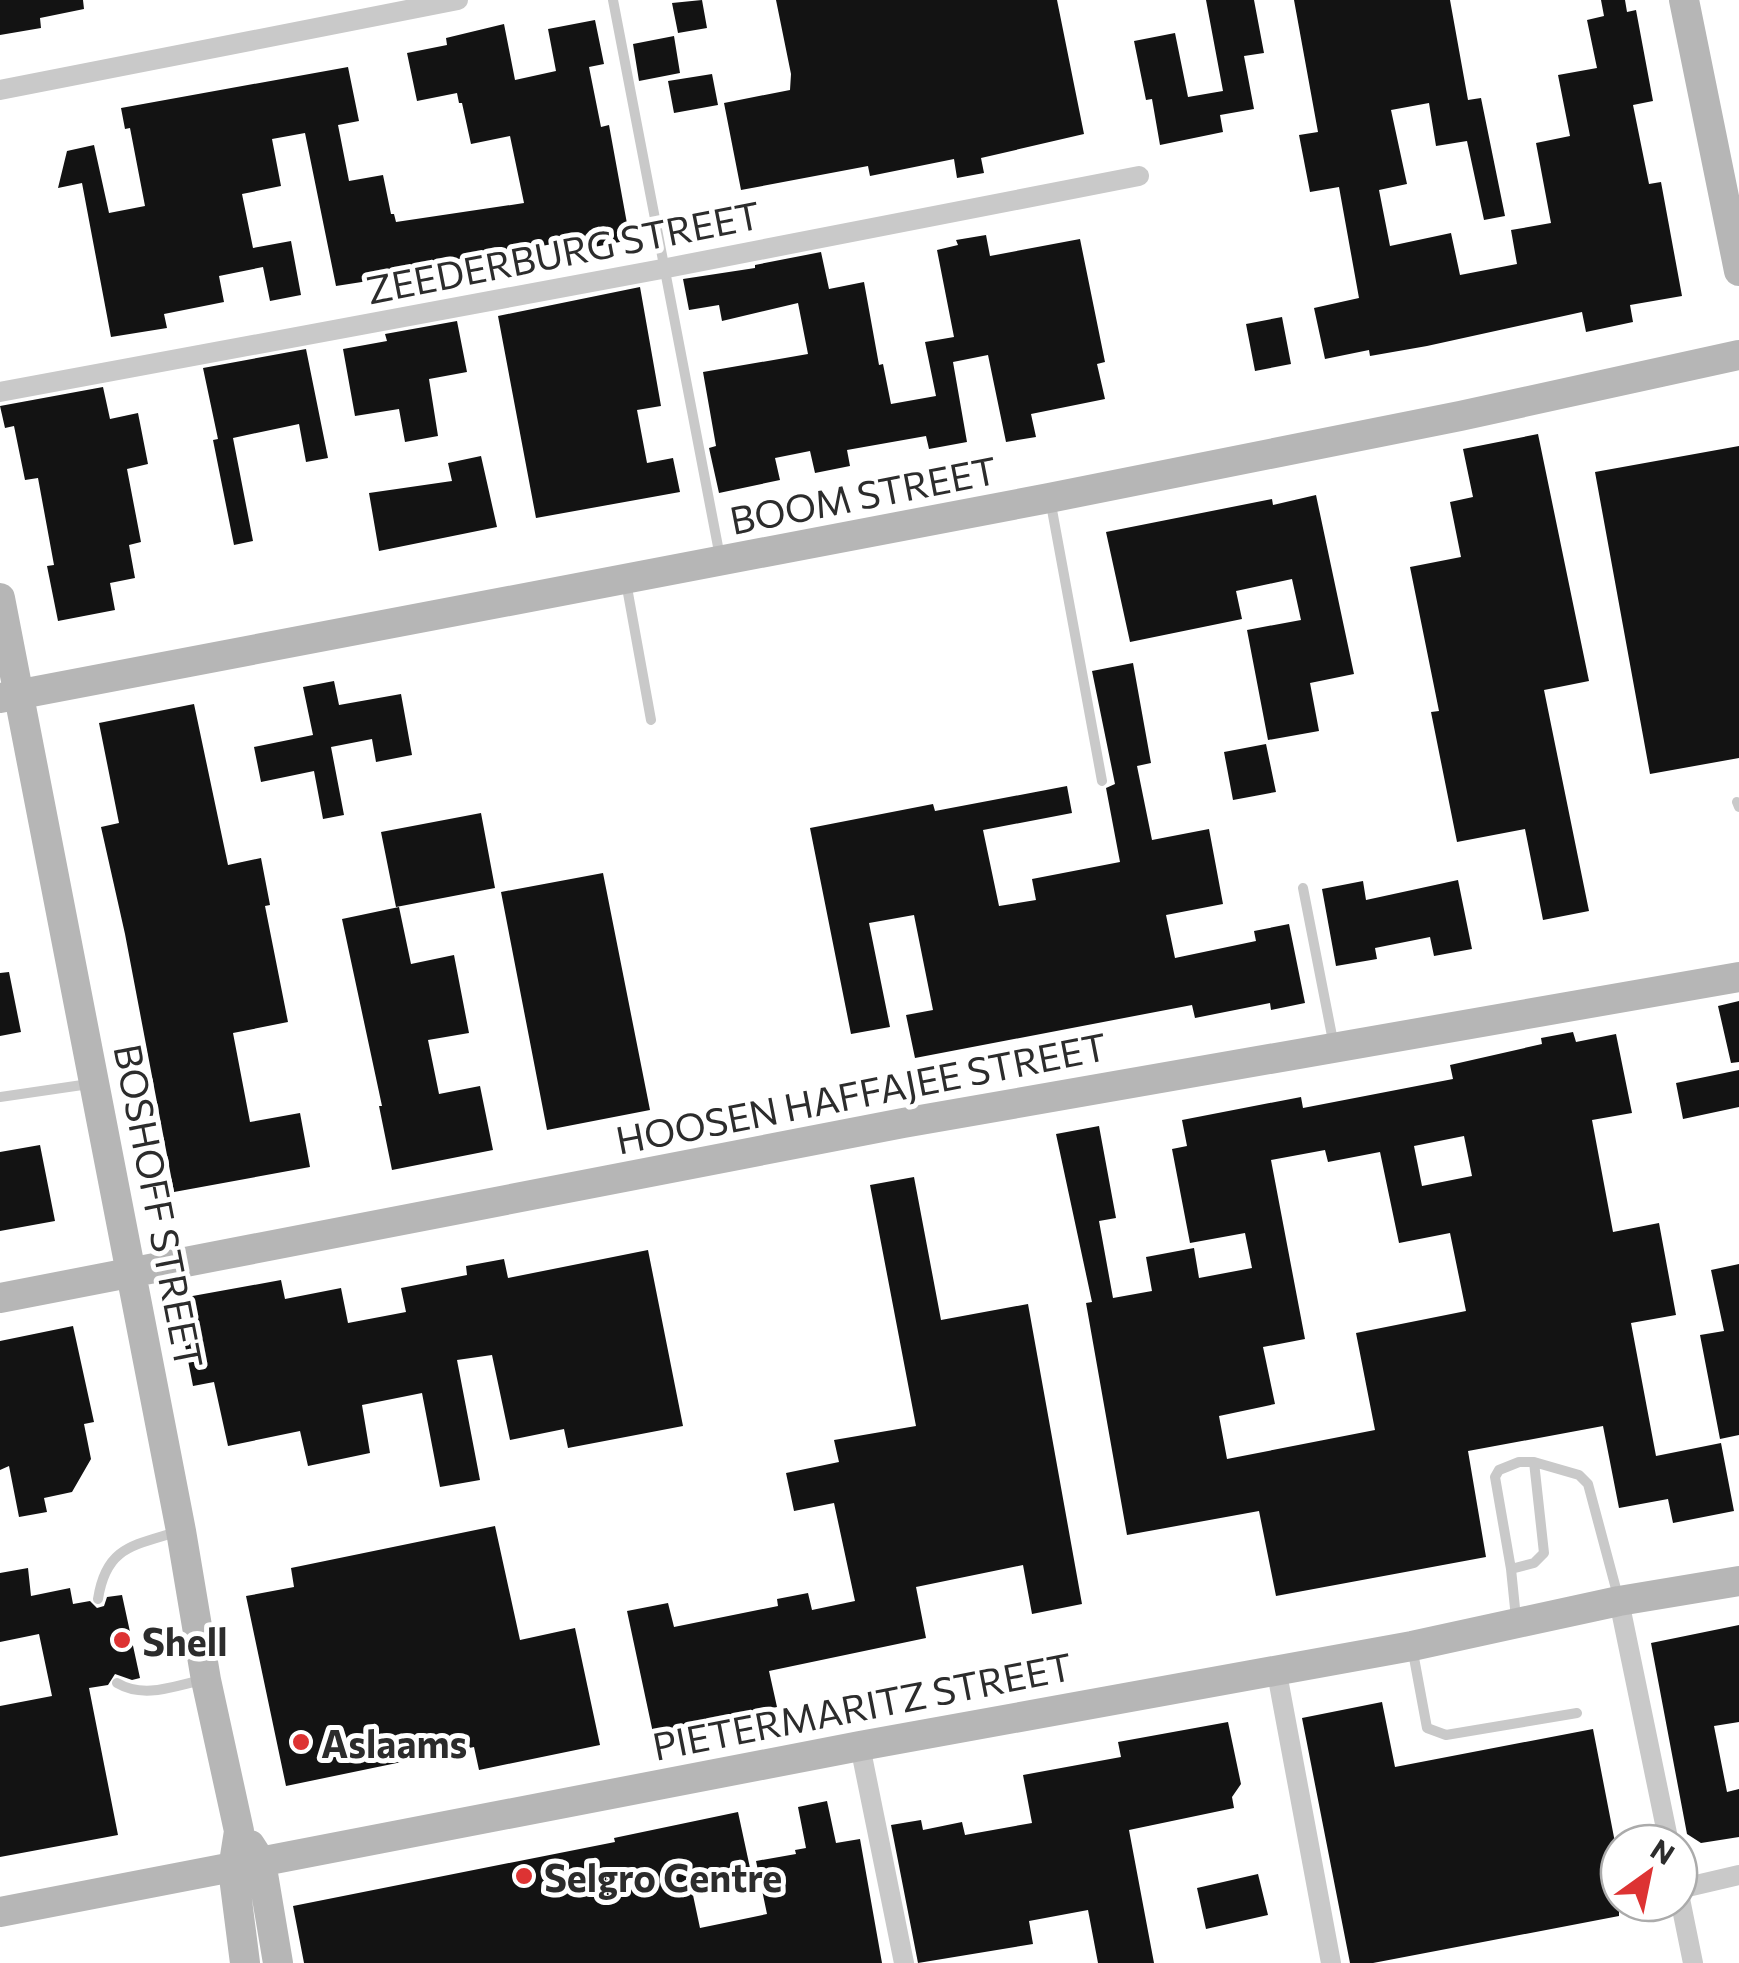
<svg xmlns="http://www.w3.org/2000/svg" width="1739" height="1963" font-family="Commissioner,sans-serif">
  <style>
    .building { fill: #131313; fill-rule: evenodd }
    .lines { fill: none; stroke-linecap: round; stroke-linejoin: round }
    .lane { stroke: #c9c9c9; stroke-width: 10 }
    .street { stroke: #c9c9c9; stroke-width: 20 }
    .secondary { stroke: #b6b6b6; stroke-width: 30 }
    .poi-dot { fill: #d33; stroke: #fff; stroke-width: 4 }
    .labels { text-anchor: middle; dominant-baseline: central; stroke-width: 10; stroke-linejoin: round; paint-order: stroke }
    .street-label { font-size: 38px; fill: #2c2c2c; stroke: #fff }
    .poi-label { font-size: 38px; font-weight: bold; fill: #2c2c2c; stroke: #fff; text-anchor: start }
  </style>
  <rect width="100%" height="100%" fill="#fff"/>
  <path class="building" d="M0,0h83l1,9 -44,9 1,10 -41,7z
    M702,0l5,28 -29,5 -6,-30z
    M776,0h281l27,134 -103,24 3,15 -27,5 -3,-19 -84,17 -2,-10 -127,24 -17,-87 66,-13 1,-16z
    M1206,0h48l10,53 -20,3 10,53 -34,6 3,17 -63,13 -8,-46 -6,1 -12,-59 41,-8 13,64 35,-6z
    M1294,0h156l18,100 13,-2 24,118 -21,4 -17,-79 -31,5 -7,-43 -38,7 16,74 -28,6 11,56 61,-13 9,42 57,-11 -6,-34 40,-7 -15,-80 34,-7 -12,-61 39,-7 -10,-48 17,-4 -3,-16h24l2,12 9,-2 17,91 -20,4 16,79 12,-2 21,114 -52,9 3,17 -47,10 -4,-20 -155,34 -57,10 -1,-6 -44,9 -11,-51 45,-10 -20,-111 -29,5 -11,-57 19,-3z
    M595,20l9,44 -15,3 12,60 8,-2 21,115 -46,9 -2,-11 -65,13 1,5 -34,6 -2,-7 -77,13 2,7 -71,11 -31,-153 -33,6 9,47 -39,8 11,54 38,-7 10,54 -31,6 -7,-34 -44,9 5,26 -60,12 3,14 -56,9 -29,-154 -24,5 9,-37 27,-6 15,68 36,-7 -15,-78 -5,1 -4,-21 227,-41 11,54 -21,4 11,56 34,-6 8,39h3l2,8 128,-19 -14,-67 -39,8 -9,-41h-3l-2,-10 -40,8 -10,-48 40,-8 -1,-7 58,-14 11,56 41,-9 -8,-42z
    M674,36l6,37 -41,8 -6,-37z
    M712,74l6,31 -44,8 -6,-32z
    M986,235l4,21 90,-17 25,123 -8,2 8,35 -74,15 5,23 -30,5 -18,-87 -35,7 14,80 -38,7 -3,-13 -79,14 3,16 -35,7 -5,-22 -35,7 5,22 -61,13 -10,-45 7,-2 -13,-74 105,-18 -10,-51 -76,18 -3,-16 -30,5 -6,-31 72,-11v-3l66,-13 8,37 35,-7 15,83 4,-1 8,40 45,-8 -11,-54 29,-5 -17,-87 21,-5 -2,-5z
    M640,287l21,119 -24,4 10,53 26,-5 7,34 -144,26 -38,-202z
    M1282,317l9,47 -36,7 -9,-47z
    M457,321l10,51 -38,7 9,57 -33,6 -6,-33 -44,7 -12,-67 44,-8 -2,-7z
    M306,349l22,109 -22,4 -7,-38 -66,14 20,103 -19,4 -21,-105 5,-1 -15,-71z
    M103,387l7,32 28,-6 10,51 -21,5 14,73 -12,3 6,33 -25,5 5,27 -57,11 -11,-55 7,-1 -16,-87 -13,2 -11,-54 -9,2 -5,-22z
    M1538,434l51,247 -45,9 45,221 -46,9 -18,-91 -68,13 -26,-130 8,-1 -29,-144 51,-10 -11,-55 23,-5 -10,-48z
    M1739,446v312l-89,16 -55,-302z
    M481,456l16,71 -118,24 -10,-58 83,-12 -4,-18z
    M1316,495l38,179 -44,9 9,48 -51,9 -21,-110 54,-10 -9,-41 -56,12 6,28 -112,23 -24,-110 166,-33 1,6z
    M1133,663l18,100 -14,3 15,74 57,-11 14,75 -57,11 9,43 81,-17 -2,-10 35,-7 16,79 -34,7 -1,-7 -75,15 -3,-13 -277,53 -9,-43 27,-5 -19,-95 -45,8 21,104 -39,7 -41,-206 123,-24 2,7 132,-25 5,27 -89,17 16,76 37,-6 -4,-21 88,-17 -14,-74 9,-4 -23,-113z
    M334,681l5,24 62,-11 11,61 -36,7 -4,-23 -41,8 13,68 -21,4 -9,-48 -53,11 -7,-35 59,-12 -10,-48z
    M194,704l34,161 33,-7 9,47 -5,1 23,116 -55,11 17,89 50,-9 10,54 -136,25 -49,-258 -24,-107 18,-4 -20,-100z
    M1266,744l10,48 -43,8 -9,-48z
    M481,813l14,75 -99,19 -15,-75z
    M603,873l47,237 -103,20 -46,-238z
    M1458,880l14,69 -38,7 -4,-19 -55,11 2,11 -41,7 -14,-77 41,-8 3,19z
    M399,907l12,57 43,-9 15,78 -41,7 11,54 41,-8 13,64 -101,20 -13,-64h3l-40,-187z
    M9,972l12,60 -21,4v-63z
    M1739,1001v61l-8,1 -13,-57z
    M1573,1032l3,10 40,-8 16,79 -40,7 21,112 46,-9 17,92 -45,8 25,133 65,-13 13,68 -61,12 -5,-24 -49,9 -16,-82 -135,25 18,106 -210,39 -17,-85 -132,24 -41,-232 6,-1 -36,-168 43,-8 17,92 -17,3 14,77 39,-7 -6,-34 48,-9 5,30 53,-10 -7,-35 -55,10 -18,-94 15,-3 -5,-26 119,-23 2,11 150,-29 -3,-14 92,-21 -1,-6zM1464,1136l8,40 -50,10 -8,-40zM1325,1150l3,12 52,-10 19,91 51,-10 16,78 -110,22 19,97 -148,29 -8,-43 56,-12 -12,-57 42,-8 -34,-179z
    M1739,1070v37l-56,12 -7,-36z
    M40,1145l15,76 -55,10v-79z
    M914,1177l27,143 87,-16 54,300 -50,10 -9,-49 -107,22 10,51 -157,33 8,36 -124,26 -26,-122 41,-8 6,24 104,-21 -1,-7 31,-6 4,17 43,-9 -21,-98 -40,8 -8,-38 53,-11 -5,-22 82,-14 -46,-241z
    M648,1250l35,176 -115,22 -4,-19 -54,11 -18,-85 -35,5 23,120 -40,7 -18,-94 -60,12 8,48 -62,13 -8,-35 -72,15 -14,-64 -21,4 -17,-87 105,-19 4,19 56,-11 7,35 58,-11 -5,-24 66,-13 -1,-9 38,-7 4,19z
    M1739,1264v171l-19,4 -20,-104 24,-4 -13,-61z
    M73,1326l21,96 -10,2 7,35 -19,33 -28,6 3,14 -28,5 -10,-51 -9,4v-129z
    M495,1526l25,114 55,-12 25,117 -121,25 -5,-23 -188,39 -40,-190 48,-9 -3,-19z
    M28,1568l3,28 39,-8 3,16 17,-3 7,7 7,-2 3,-9 15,-2 18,83 -8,2 -17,-6 -7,11 -19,3 29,147 -118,22v-151l52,-10 -13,-62 -39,8v-69z
    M1739,1625v97l-25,4 13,66 12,-3v48l-38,6 -14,-9 -36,-191z
    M1382,1702l13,65 198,-38 26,134v53l-246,47h-23l-48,-245z
    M1228,1722l13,62 -9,13 2,11 -105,22 25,133h-56l-10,-53 -59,11 4,23 -115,19 -27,-138 30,-5 2,10 39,-8 3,13 67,-12 -9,-48 98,-18 -3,-15z
    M827,1801l9,42 24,-4 22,124h-578l-11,-57 322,-64 -1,-4 124,-26 12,56 -60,13 10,47 67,-14 -11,-53 40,-7 -1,-4 11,-2 -8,-41z
    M1258,1874l10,41 -62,14 -9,-41z"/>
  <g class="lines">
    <path class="lane" d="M613,0l107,557
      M1050,499l52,282
      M626,582l25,138
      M1737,802l2,5
      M1303,888l31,158
      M0,1097l89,-13
      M1511,1569l-16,-92 4,-7 20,-8h15
      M98,1599c8,-51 33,-53 78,-67
      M1516,1618l-5,-49 23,-6 10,-10 -10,-91 45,13 9,9 31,116
      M1412,1647l15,81 19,7 131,-22
      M117,1683c27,16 57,3 85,-3"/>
    <path class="street" d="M0,90l458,-90
      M0,392l662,-123 477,-93
      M1619,1601l50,242
      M1276,1668l55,295
      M860,1746l44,217
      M1679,1889l60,-14
      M1679,1894l14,69"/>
    <path class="secondary" d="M1684,0l55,271
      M0,598l181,933 25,149 33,151 -6,38 12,94
      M0,698l1049,-200 411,-82 279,-61
      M0,1298l903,-175 836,-146
      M250,1845l11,17 17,101
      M0,1912l860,-166 552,-100 207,-45 120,-20"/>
  </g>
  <g class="poi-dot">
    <circle cx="122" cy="1640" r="10"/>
    <circle cx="301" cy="1742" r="10"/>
    <circle cx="524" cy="1876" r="10"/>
  </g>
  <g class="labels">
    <g class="street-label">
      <text transform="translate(563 251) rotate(-11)">ZEEDERBURG STREET</text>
      <text transform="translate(863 494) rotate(-11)">BOOM STREET</text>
      <text transform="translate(861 1092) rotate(-11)">HOOSEN HAFFAJEE STREET</text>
      <text transform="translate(160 1206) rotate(79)">BOSHOFF STREET</text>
      <text transform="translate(862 1705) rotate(-11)">PIETERMARITZ STREET</text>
    </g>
    <g class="poi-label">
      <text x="142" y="1640">Shell</text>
      <text x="321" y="1742">Aslaams</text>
      <text x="544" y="1876">Selgro Centre</text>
    </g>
  </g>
  <g transform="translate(1649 1873) rotate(33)"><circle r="48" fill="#ffffff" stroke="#ababab" stroke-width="2.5"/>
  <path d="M0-8L18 38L0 25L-18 38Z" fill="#dd3333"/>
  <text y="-15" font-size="28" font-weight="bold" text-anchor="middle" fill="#2c2c2c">N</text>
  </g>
</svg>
